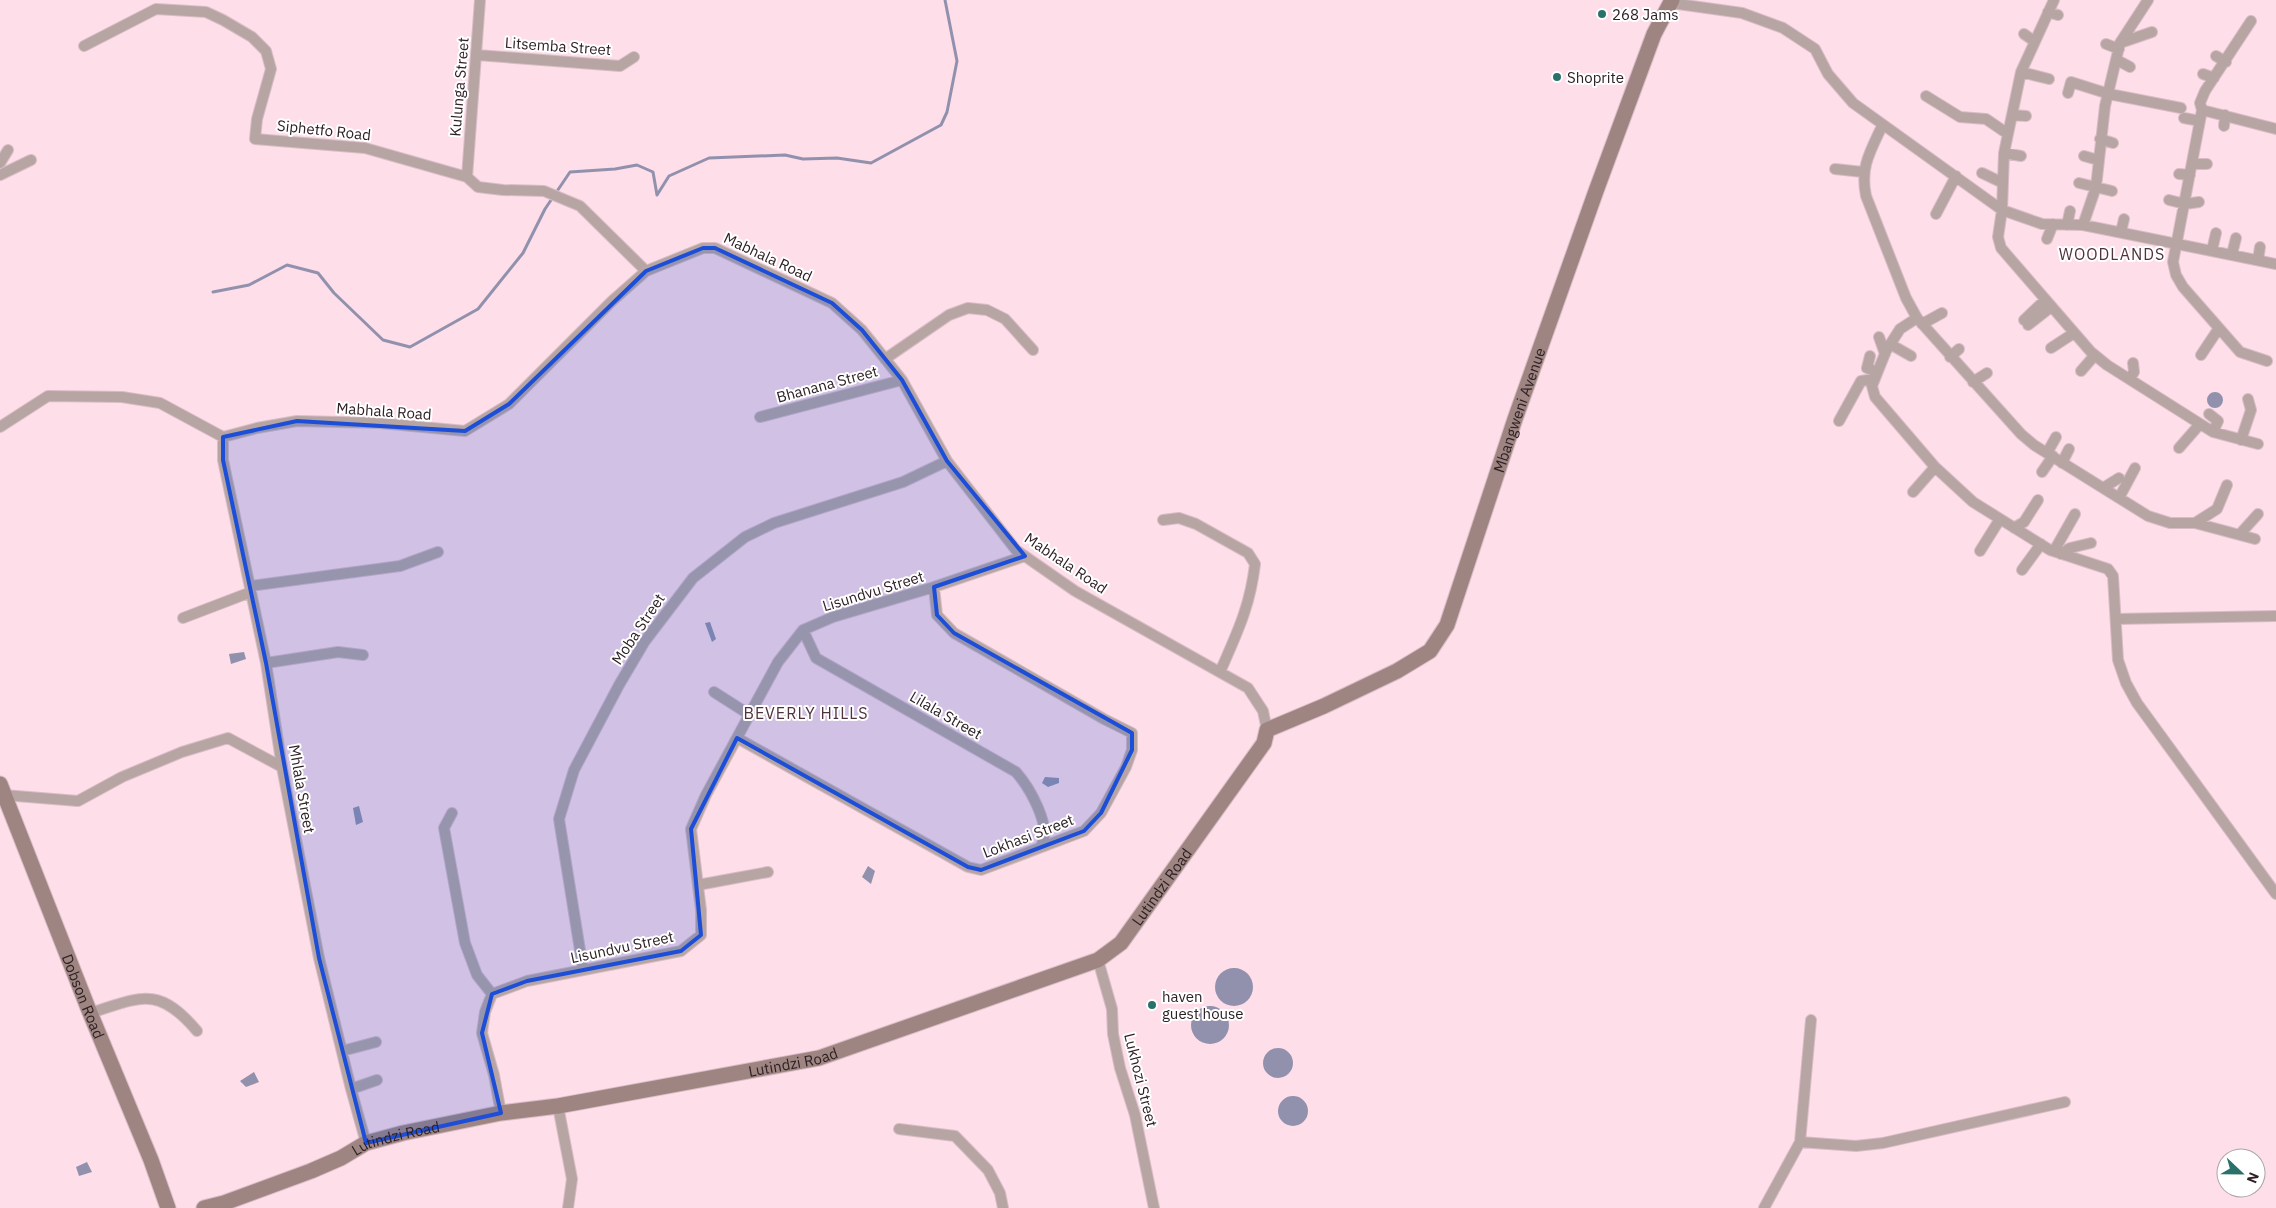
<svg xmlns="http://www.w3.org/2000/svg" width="2276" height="1208" font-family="'IBM Plex Sans',sans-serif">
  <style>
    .water { fill: #9291ad }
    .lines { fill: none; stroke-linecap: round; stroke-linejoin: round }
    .stream { stroke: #9291ad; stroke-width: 3 }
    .street-casing { stroke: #d8bcc6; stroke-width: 12 }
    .secondary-casing { stroke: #d8bcc6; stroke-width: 17 }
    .street { stroke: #b6a5a3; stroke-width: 10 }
    .secondary { stroke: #9e8581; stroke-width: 15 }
    .marked { fill: #1d4ed8; fill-opacity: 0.2; stroke: #1d4ed8; stroke-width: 4; stroke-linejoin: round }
    .poi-dot { fill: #29716a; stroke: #fff; stroke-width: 2 }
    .labels { text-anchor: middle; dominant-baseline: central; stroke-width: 4; stroke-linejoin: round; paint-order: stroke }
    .poi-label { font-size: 15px; fill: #2e2025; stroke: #fff; text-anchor: start }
    .street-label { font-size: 15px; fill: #2e2025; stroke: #fff }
    .neighbourhood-label { font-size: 16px; letter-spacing: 1px; fill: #4f323d; stroke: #fff }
  </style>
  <rect width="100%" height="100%" fill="#fddee9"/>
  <path class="water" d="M2207 400a8 8 0 1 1 16 0a8 8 0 1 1-16 0Z
    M710,622l6,17 -4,3 -7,-19z
    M244,652l2,7 -15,5 -2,-10z
    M1045,777l14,1v5l-11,4 -6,-4z
    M359,806l4,16 -7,3 -3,-17z
    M868,866l7,5 -4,13 -9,-7z
    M1215 987a19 19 0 1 1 38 0a19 19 0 1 1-38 0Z
    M1191 1025a19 19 0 1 1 38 0a19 19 0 1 1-38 0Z
    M1263 1063a15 15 0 1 1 30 0a15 15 0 1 1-30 0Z
    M254,1072l5,10 -13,5 -6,-6z
    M1278 1111a15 15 0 1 1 30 0a15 15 0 1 1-30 0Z
    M87,1162l5,10 -13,4 -3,-9z"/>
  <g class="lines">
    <path class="stream" d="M213,292l36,-7 38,-20 31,8 16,20 49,47 27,7 68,-38 45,-56 22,-44 25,-37 45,-3 22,-4 16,7 4,23 12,-19 40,-18 76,-3 18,4 34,-1 34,5 70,-38 6,-13 10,-51 -12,-61"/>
    <g class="street-casing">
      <path id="street" d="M2054,0l-33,72 -17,81 -2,57 -4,27 3,11 90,104 16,13 106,67 45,12
        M1671,3l71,10 41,15 32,21 13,25 25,29 149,107 40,14 41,1 193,39
        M2048,12l10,3
        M2251,21l-46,70 -5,12 2,7 -29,152 3,13 7,12 57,65 27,9
        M2024,34l10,7
        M2120,43l32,-11
        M2106,44l13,5
        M84,46l72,-37 50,3 17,8 29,17 14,14 5,18 -14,50 -2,20 110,9 102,29 11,10 25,3 41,1 36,15 66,65
        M477,55l143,11 14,-9
        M2216,56l10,6
        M2117,60l13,7
        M2021,72l28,7
        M2203,74l11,4
        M2068,93l3,-11 38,12 72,14
        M1926,96l34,21 26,2 22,15
        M2202,110l74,19
        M2012,115l14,1
        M2184,118l16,3
        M1882,126c-12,26 -22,41 -16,70l40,102 11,20 104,116 13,11 114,71 22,7h25l60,16
        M2224,126l1,-11
        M2100,139l13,4
        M2004,153l17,3
        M2084,156l14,4
        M0,163l8,-13
        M2192,164h15
        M1835,169l28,3
        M1982,173l21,10
        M2179,174l11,1
        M0,175l31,-15
        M467,177l13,-177
        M2079,183l33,8
        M2169,200l16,4 14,-2
        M1936,214l20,-38
        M2067,225l3,-14
        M2083,225l13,-38 9,-81 15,-63 28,-43
        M2121,232l3,-13
        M2047,239l6,-15
        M2212,250l4,-17
        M2232,254l4,-16
        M2258,260l2,-13
        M1917,318l-17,11 -14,22 -14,35 3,11 60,70 38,35 77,48 58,19 5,7 5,84 8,23 11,20 139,191
        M2024,320l21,-20
        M1922,324l20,-11
        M2028,325l23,-18
        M1879,337l6,17
        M1890,344l21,12
        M2051,348l23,-15
        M2201,355l18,-27
        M1870,356l-3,12 10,4
        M1950,357l9,-8
        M885,359l64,-44 19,-7 19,2 18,9 28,31
        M2081,371l14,-16
        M2129,379l5,-7 -1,-9
        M1973,382l14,-9
        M2209,414l9,7 -5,11
        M760,417l142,-37
        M1839,421l22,-40 13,-2
        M0,427l48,-31 74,1 38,6 63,34 34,-9 40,-7 83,2 85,8 44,-27 103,-103 34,-30 57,-23h12l117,55 30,27 40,50 45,81 69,89 59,41 173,97 15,23 4,19
        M223,437v23l43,203 16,104 37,191 32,131 15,54
        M2241,440l10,-30 -3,-11
        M2179,448l21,-24
        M2047,453l9,-16
        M2062,463l7,-14
        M2042,472l11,-16
        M2103,488l16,-10
        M1913,492l22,-25
        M2119,498l16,-30
        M1163,520l16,-2 17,6 52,29 7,11c-5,43 -18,69 -35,108
        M2195,523l22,-14 10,-24
        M2014,528l10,-6 14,-22
        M2240,534l18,-20
        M1980,551l20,-32
        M2054,551l21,-37
        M2061,554l9,-6 21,-5
        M2022,570l19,-26
        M250,586l150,-20 38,-14
        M183,618l68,-26
        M2116,619l160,-3
        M803,630l13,28 200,114c13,15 37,55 25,74
        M266,663l72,-11 25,3
        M714,692l36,23
        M737,738l231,129 13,3 103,-39 17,-18 25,-46 6,-17v-17l-28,-14 -150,-86 -17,-18 -3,-28
        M4,795l74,6 44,-24 60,-25 46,-14 54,29
        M452,813l-8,15 21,115 12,32 15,19
        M698,885l70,-13
        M1098,960l14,49 1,25 7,34 15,47 19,93
        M583,969l-24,-150 15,-49 45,-85 26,-44 48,-63 52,-41 29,-14 129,-41 44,-21
        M90,1013c51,-16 68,-28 107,18
        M342,1051l34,-9
        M351,1089l26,-9
        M558,1106l14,73 -4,29
        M501,1113l-7,-38 -12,-42 3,-21 7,-18 35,-13 154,-30 20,-16v-25l-10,-81 15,-34 72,-133 25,-32 30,-13 101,-30 91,-31
        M899,1129l56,7 33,34 12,23 3,15
        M1800,1142l56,4 27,-3 182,-41
        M1764,1208l36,-66 11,-122"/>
    </g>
    <g class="secondary-casing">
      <g id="secondary">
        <path id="s1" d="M0,784l88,224 63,152 17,48"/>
        <path id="s2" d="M204,1208l20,-5 87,-32 30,-13 25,-15 37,-10 98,-20 57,-7 261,-48 279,-98 23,-17 143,-200 3,-13 57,-24 73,-35 33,-20 17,-26 68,-206 81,-228 58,-157 18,-34"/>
      </g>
    </g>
    <use href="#street" class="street"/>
    <use href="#secondary" class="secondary"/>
  </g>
  <path class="marked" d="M703,248h12l117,55 30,27 40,50 45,81 78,95 -91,31 3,28 17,18 178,100v17l-31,63 -17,18 -103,39 -13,-3 -231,-129 -46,91 10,106 -20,16 -154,30 -35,13 -10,39 19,80 -135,30 -47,-185 -53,-295 -43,-203v-23l74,-16 168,10 44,-27 137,-133z"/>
  <g class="poi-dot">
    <circle cx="1602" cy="14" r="5"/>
    <circle cx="1557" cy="77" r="5"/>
    <circle cx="1152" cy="1005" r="5"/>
  </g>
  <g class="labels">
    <g class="poi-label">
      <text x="1612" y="14">268 Jams</text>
      <text x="1567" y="77">Shoprite</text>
      <text x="1162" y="996">haven<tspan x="1162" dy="17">guest house</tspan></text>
    </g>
    <g class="street-label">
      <text transform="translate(558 46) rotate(4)">Litsemba Street</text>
      <text transform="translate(459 87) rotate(-85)">Kulunga Street</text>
      <text transform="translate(324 130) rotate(6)">Siphetfo Road</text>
      <text transform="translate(768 257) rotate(25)">Mabhala Road</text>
      <text transform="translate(827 384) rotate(-15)">Bhanana Street</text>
      <text transform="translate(384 411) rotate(4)">Mabhala Road</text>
      <text stroke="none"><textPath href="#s2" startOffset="1659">Mbangweni Avenue</textPath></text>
      <text transform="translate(1066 563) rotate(34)">Mabhala Road</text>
      <text transform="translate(873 591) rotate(-17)">Lisundvu Street</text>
      <text transform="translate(638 629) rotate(-56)">Moba Street</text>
      <text transform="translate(946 715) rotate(30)">Lilala Street</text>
      <text transform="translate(302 789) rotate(80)">Mhlala Street</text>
      <text transform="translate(1028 836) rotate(-21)">Lokhasi Street</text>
      <text stroke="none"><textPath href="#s2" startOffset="1030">Lutindzi Road</textPath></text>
      <text transform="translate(622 947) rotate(-12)">Lisundvu Street</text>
      <text stroke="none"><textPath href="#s1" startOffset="228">Dobson Road</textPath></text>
      <text stroke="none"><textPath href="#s2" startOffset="610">Lutindzi Road</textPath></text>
      <text transform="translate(1141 1080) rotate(76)">Lukhozi Street</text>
      <text stroke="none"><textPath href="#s2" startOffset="205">Lutindzi Road</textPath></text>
    </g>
    <g class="neighbourhood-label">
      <text x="2112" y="254">WOODLANDS</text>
      <text x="806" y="713">BEVERLY HILLS</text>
    </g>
  </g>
  <g transform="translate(2241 1173) rotate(112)"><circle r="24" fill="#ffffff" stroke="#aba6a8"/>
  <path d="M0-4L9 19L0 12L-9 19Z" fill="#29716a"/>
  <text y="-8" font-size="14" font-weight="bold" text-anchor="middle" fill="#2e2025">N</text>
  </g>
</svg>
